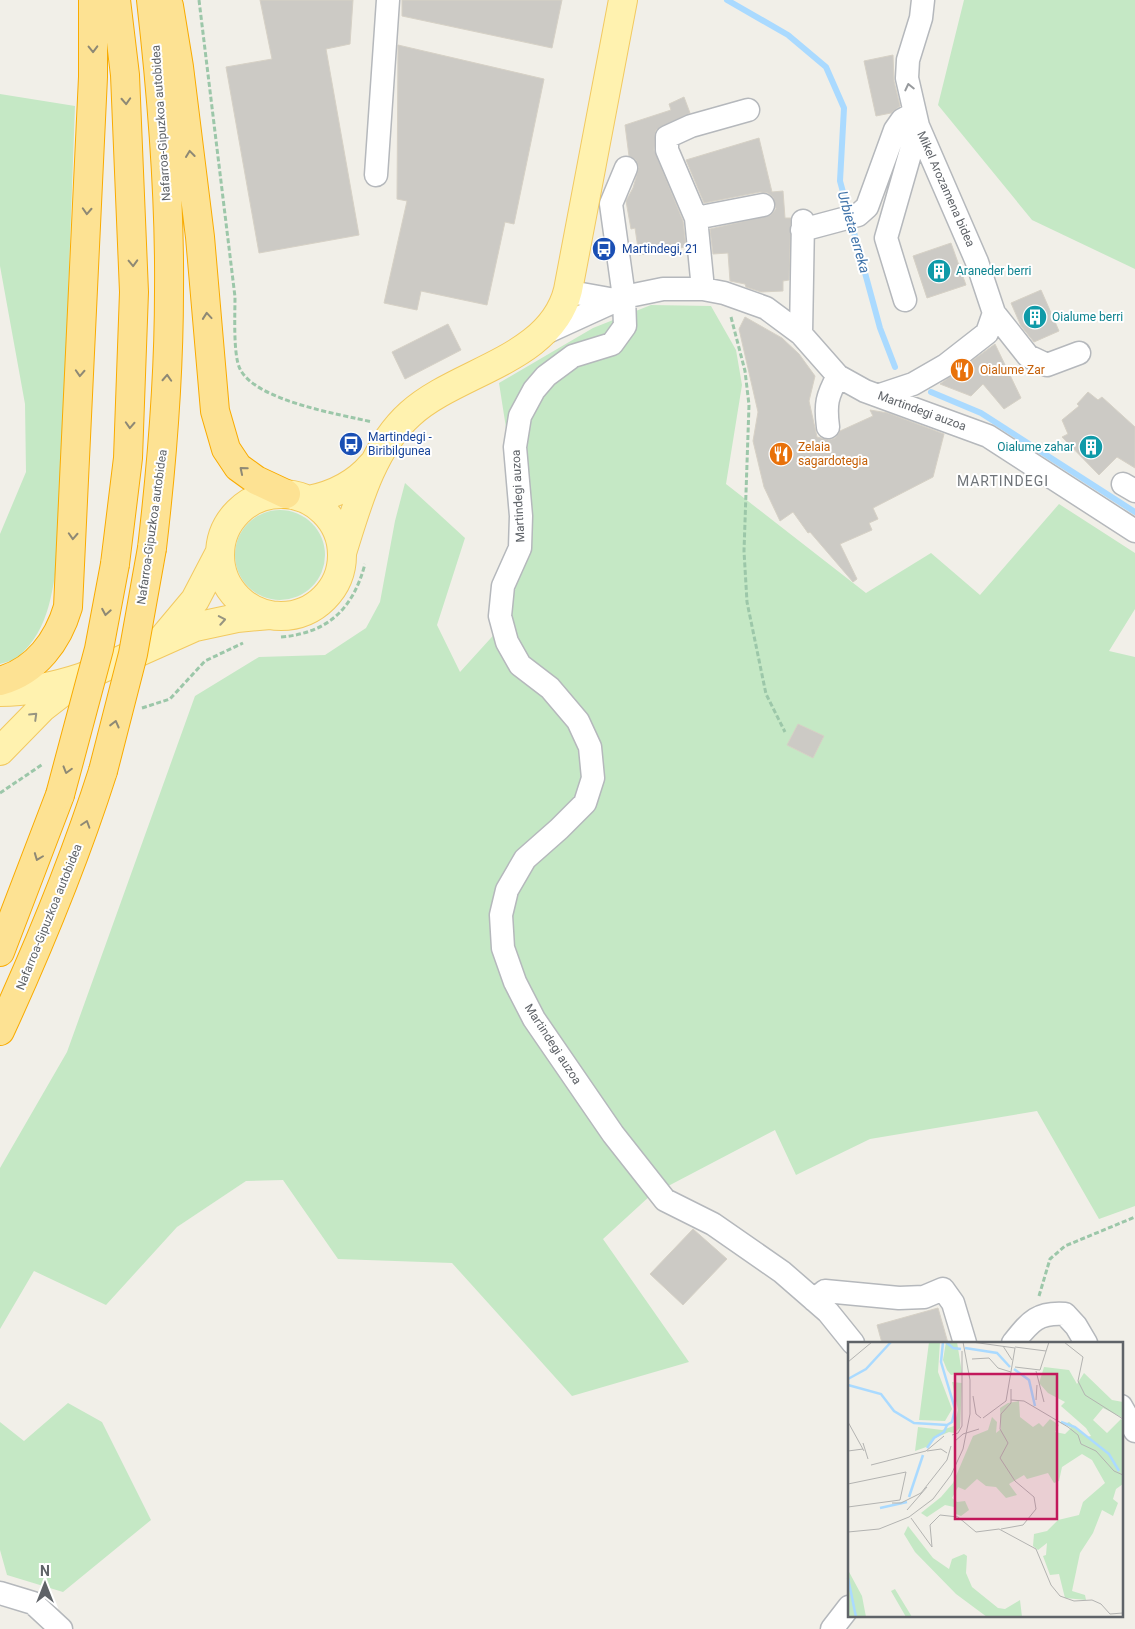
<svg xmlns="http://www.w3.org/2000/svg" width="1135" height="1629" font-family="Roboto,sans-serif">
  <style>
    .green { fill: #c5e8c5 }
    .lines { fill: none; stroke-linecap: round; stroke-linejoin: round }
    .stream { stroke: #aadaff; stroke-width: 6 }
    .building { fill: #cccac5; stroke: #d6d1c6 }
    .minor-casing { stroke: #b5b8bc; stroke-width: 25 }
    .major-casing { stroke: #f2c960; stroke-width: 30 }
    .highway-casing { stroke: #f9ab00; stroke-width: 30 }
    .path { stroke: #9cc7a9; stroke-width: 3; stroke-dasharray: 5 2.5; stroke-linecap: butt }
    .minor { stroke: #fff; stroke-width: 22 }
    .major { stroke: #fff2af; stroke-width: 28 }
    .highway { stroke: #fde293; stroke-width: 28 }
    .highway-bridge-casing { stroke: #f9ab00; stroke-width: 30; stroke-linecap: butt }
    .highway-bridge { stroke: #fde293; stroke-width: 28 }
    .oneway { stroke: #8e8975 }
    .oneway2 { stroke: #979a9d }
    .oneway3 { stroke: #979581 }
    .labels { text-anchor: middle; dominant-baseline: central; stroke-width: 4; stroke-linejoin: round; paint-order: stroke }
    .street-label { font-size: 12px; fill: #5f6368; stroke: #fff }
    .transit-label { font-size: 12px; fill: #164399; stroke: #fff; text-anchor: start }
    .culture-label { font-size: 12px; fill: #0d838f; stroke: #fff; text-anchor: start }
    .food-label { font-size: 12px; fill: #c56008; stroke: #fff; text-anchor: start }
    .water-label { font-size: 14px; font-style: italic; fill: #4174aa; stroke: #fff }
    .neighbourhood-label { font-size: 14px; letter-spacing: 1px; fill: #70757a; stroke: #fff }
    .inset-river { fill: none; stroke: #aadaff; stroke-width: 2.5 }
    .inset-road { fill: none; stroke: #b3b3b1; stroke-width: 1 }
    .view { fill: #c2185b; fill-opacity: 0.15; stroke: #c2185b; stroke-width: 2.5 }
    .inset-edge { fill: none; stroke: #5f6368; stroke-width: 2.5 }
  </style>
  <rect width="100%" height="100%" fill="#f1efe8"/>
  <path class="green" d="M964,0h171v269l-103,-49 -94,-115z
    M0,94l75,12 -16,441c-6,39 -8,82 -41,110 -4,4 -13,5 -18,7v-130l26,-62 -1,-68 -25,-138z
    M651,305l60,1 25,44 6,35 -16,99 140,109 65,-40 49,42 79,-91 76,49v56l-26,42 26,6v549l-36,13 -62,-108 -167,28 -74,36 -21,-45 -124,65 -48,44 86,123 -117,34 -120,-133 -114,-4 -55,-79 -37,1 -69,46 -71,78 -72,-34 -34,58v-161l67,-116 128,-356 64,-39 66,-2 41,-27 14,-26 15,-81 10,-38 60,55 -28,87 23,47 50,-55 -1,-170 -10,-64 94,-55z
    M235 555a45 45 0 1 1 90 0a45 45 0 1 1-90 0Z
    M68,1403l34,19 49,98 -88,72 -56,-17 -7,-25v-128l24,19z"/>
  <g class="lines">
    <path class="stream" d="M727,0l61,35 38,32 18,41 -4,73 40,147 15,39
      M931,392l50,21 154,99"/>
  </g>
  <path class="building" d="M260,0h93l-3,44 -24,5 33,186 -100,18 -33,-186 46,-8z
    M402,0h160l-10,48 -150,-32z
    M398,45l146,34 -30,145 -9,-2 -18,83 -66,-14 -4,19 -33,-7 23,-102 -10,-2z
    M893,55l1,26 6,25 -9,7 -15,3 -12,-55z
    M684,97l6,16 -34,17 -2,20 29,71 3,26 -47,8 -4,-27 -4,1 -5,-28 7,-13 6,-21 -3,-7 -7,-4 -4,-31 46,-15 -2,-6z
    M759,138l13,54 11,-1 2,27h6l-2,62 -6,1v10l-22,1 -15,-5 -1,-3 -15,-3 -2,-28 -15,1 -3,-25 61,-14 5,-6 -3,-12 -5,-4 -8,-1 -56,11 -18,-43z
    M951,243l15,42 -39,13 -14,-42z
    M1041,290l18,41 -25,11 -13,-16 -10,-23z
    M745,317l37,21 17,16 16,22 -6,25 8,36 12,3 6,-2 5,-7 33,-15 -3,-6 18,3 56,21 -11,43 -60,31 5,11 -9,4 3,7 -32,14 17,35 -4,3 -43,-50 -2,1 -15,-21 -13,9 -16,-34 -11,-46 5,-29 -19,-83z
    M448,324l13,26 -56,29 -13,-27z
    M995,344l26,54 -17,11 -21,-25 -12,12 -31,-12z
    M1088,392l10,8 4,-3 33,30v41l-18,-11 -18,18 -37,-38 6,-3 -6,-14 17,-14 -2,-2z
    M798,724l26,12 -11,22 -26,-13z
    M693,1229l34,30 -44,46 -33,-31z
    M938,1308l10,35h-66l-5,-18z"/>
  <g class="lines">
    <g class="minor-casing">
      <path id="minor" d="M626,168l-15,36 13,93 1,29 -13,18 -39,12 -27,20 -12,14 -14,26 -5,31 6,69 -1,32 -17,38 -3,30 7,26 13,23 30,23 28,33 12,26 3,31 -8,25 -26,26 -34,30 -18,31 -6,25 2,33 12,34 19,37 79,115 52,66 48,24 69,48 46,40 25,31
        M376,175l12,-175
        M696,218l-29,-68v-13l24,-11 57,-16
        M802,230l56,-15 9,-8 28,-77 7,-10 13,-7
        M703,289l-7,-71 67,-13
        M905,300l-19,-62 32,-112
        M564,304l7,-9 5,-2 39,7
        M994,313l34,43 19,9 32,-12
        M543,334l81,-37 39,-8h40l21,4 42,15 35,26 37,42 27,15 123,45 147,95
        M801,334l2,-113
        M880,395l33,-11 33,-19 41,-32 7,-20 -17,-51 -59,-136 -11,-48 1,-18 13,-42 2,-18
        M828,427c-3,-23 -1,-31 10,-51
        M1123,484l12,7
        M814,1300l11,-9 74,7 25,-1 19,-8 10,14 12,40
        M1013,1343c17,-21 24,-31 52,-29l11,12 10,17
        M1121,1406l14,25
        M0,1593l33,10 28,26
        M832,1629l17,-22"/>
    </g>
    <g class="major-casing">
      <path id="major" d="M220 555a61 61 0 1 1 122 0a61 61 0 1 1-122 0Z
        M309,500c25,-5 46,-15 63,-35
        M342,553c15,-48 30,-105 68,-139 47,-43 141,-54 158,-124l55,-290
        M164,637l31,-37 25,-48
        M0,692c28,0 56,-6 83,-15l112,-50 42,-9 33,-3
        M0,751l42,-43 31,-24"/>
    </g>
    <g class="highway-casing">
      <path id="highway" d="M151,0c11,97 19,194 18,291 0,87 -7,172 -17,257
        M169,6l10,61 21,170 15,174 11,38 12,18 18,13 30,14
        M115,564l13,-106 6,-166 -9,-217 -9,-75
        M0,681c36,-10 58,-40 68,-74l25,-530v-77
        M0,952l60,-157
        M0,1031c40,-87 74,-169 103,-260"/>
    </g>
    <path class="path" d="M199,0l36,297c0,17 -2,58 5,72 16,32 99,45 132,53
      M731,317l14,54 4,34 -5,146 3,51 19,92 19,38
      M281,637c47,-4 72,-28 84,-73
      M142,708l28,-9 35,-38 38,-18
      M0,793l43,-29
      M1039,1296l11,-37 15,-13 70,-29"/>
    <use href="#minor" class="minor"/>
    <use href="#major" class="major"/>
    <use href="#highway" class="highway"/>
    <g class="highway-bridge-casing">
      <path id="highway-bridge" d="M103,771l30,-117 19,-106
        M60,795l39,-146 16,-85"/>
    </g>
    <use href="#highway-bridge" class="highway-bridge"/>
  </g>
  <defs><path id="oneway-chevron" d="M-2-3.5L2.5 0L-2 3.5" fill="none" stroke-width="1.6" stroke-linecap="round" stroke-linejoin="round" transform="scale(1.25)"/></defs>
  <g class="oneway">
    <use href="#oneway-chevron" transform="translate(93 49) rotate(89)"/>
    <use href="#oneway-chevron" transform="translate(126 101) rotate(87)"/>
    <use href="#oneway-chevron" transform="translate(190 154) rotate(-97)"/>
    <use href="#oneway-chevron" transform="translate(87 211) rotate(93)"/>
    <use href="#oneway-chevron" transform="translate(133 263) rotate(88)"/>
    <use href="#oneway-chevron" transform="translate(207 316) rotate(-95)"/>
    <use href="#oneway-chevron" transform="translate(80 373) rotate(93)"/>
    <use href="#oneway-chevron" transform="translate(167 378) rotate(-87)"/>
    <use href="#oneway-chevron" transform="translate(130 425) rotate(93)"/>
    <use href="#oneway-chevron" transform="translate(243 470) rotate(-140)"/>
    <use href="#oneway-chevron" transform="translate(73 536) rotate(93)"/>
    <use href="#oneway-chevron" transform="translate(106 612) rotate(100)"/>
    <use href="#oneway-chevron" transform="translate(115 724) rotate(-76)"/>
    <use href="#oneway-chevron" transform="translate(67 770) rotate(106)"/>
    <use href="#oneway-chevron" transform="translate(86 824) rotate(-72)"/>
    <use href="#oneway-chevron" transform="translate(38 857) rotate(111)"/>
  </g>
  <use class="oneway2" href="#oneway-chevron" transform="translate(909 87) rotate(-103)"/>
  <g class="oneway3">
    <use href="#oneway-chevron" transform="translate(222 620) rotate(-10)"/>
    <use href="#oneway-chevron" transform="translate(34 716) rotate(-44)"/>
  </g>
  <defs>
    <g id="bus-disc" transform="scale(1.25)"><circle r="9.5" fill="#1a4fb4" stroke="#fff"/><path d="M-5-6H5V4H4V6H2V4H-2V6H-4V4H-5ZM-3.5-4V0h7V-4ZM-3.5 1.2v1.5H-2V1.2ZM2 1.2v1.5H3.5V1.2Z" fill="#fff"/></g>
    <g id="building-disc" transform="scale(1.25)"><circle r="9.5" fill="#0f9aa8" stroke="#fff"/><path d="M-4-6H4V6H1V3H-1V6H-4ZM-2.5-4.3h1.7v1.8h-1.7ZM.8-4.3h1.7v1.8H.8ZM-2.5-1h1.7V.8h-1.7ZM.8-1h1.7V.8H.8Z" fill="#fff"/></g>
    <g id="restaurant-disc" transform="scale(1.25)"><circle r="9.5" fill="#e8710a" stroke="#fff"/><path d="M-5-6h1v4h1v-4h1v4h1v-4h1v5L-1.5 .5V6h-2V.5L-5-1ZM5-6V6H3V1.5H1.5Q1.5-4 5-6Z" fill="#fff"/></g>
  </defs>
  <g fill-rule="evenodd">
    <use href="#bus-disc" x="604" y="249"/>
    <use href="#building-disc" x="939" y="271"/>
    <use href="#building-disc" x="1035" y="317"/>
    <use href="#restaurant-disc" x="962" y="370"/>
    <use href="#bus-disc" x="351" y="444"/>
    <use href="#building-disc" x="1091" y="447"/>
    <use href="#restaurant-disc" x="781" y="454"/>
  </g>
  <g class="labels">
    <g class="street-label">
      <text transform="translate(161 123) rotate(-94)">Nafarroa-Gipuzkoa autobidea</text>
      <text transform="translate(946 189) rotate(66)">Mikel Arozamena bidea</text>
      <text transform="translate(922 411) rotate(20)">Martindegi auzoa</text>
      <text transform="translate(518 496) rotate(-93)">Martindegi auzoa</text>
      <text transform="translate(152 527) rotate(-82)">Nafarroa-Gipuzkoa autobidea</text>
      <text transform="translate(49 917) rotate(-68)">Nafarroa-Gipuzkoa autobidea</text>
      <text transform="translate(553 1044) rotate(57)">Martindegi auzoa</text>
    </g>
    <g class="transit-label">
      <text x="622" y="249">Martindegi, 21</text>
      <text x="368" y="437">Martindegi -<tspan x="368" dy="14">Biribilgunea</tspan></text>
    </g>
    <g class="culture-label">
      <text x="956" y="271">Araneder berri</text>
      <text x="1052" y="317">Oialume berri</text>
      <text x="1074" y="447" text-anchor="end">Oialume zahar</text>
    </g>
    <g class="food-label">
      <text x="980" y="370">Oialume Zar</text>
      <text x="798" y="447">Zelaia<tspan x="798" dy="14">sagardotegia</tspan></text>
    </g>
    <g class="water-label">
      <text transform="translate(854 232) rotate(74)">Urbieta erreka</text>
    </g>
    <g class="neighbourhood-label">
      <text x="1003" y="481">MARTINDEGI</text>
    </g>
  </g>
  <g transform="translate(848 1342)">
    <rect width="275" height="275" fill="#f1efe8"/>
    <path d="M81,0h11l-2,30 14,37 -7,12 -26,-1zM98,0h11l5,31 -11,2 -4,-5 -4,-10zM196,25l25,3 8,14 7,-11 28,27 11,2v16l-20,-10 -10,12 14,13 14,-14 2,2v63l-7,5 -3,10 5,4 -5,13 -11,-6 -9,23 -13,20 -8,38 13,4 1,5 -21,-2 -6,-24 -9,1 -7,-19 3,-1 1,-12 -9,7 -5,-4 1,-12 13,-3 11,-11 21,-5 4,-13 22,-19 -13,-23 -10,-6 -20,13 -3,14 -5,2 -6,-10 -21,6 -3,-4 -15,9 8,11 -11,3 -10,-11 -10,-1 -9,-7 -12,11 -7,-3 -6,11 5,4 8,-1 4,9 -8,6 -5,-2 -2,-7 -9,-2 -18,12 -6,-4 20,-16 12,-14 20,-47 15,-6 4,-13 5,5 -1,11 5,-4 -1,-21 8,-5 11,-2 1,16 13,10 6,-4 4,4 7,-8 9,6 -4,7 10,2 6,-6 -6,-4 4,-2 18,15 4,-1 -5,-8 -25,-22 4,-4 -17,-9 -9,-10zM104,40l10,1 -2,45 -6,5 -5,-1 -14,6 -6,8 -14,5 3,-24 24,3 12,-4 4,-16zM60,184l25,32 16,11 3,-10 12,-5 3,2 -1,17 6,14 26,21 7,1 15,-9 2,17h-35l-31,-23 -41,-42 -11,-18zM0,228l14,26 4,21h-18zM47,247l17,28h-6l-15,-26z" fill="#c5e8c5"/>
    <path class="inset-river" d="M98,0l7,6 8,1M117,6l32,5 13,14M166,27l15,11 6,26M0,37l18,-10 25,-27M0,43l33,9 13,17 20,12 33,2 5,-3 3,-13 -14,-47 2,-20M213,80l14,5 34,27 10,17M79,106l7,-10 10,-6 3,-7M61,155l14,-42M32,166l27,-6M0,236l8,39"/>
    <path class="inset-road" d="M124,0l43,6 -9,53 -23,17M216,0l19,15 -5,24 7,14 38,24M155,4l9,14M167,5l31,4M124,17l17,-1 9,10 13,4M0,20l24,-20M167,25l25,3 9,-28M188,29l8,31M125,54l3,18 5,4M163,58l13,1 44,26 10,8 3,9 15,7 18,20 9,4M188,58l1,-15M0,80l16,29M104,93l6,-2 4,-7v-75M107,99l8,-7 16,-5M15,101l5,16M0,109l15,-2M79,109l14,-2 6,4M23,123l55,-14 18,-15M0,142l58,-12 -6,28 -52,7M44,161h9l20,-10 26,-33 4,-14M59,168l20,-23M63,176l21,29 -2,-22 10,-10 18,2 18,15 23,-3 37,20 15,36 9,11 14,5 18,-1 9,4 9,10 13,-1M153,187l22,-4 13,-16 -2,-12 -19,-16 -15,-23 8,-15 -8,-14 1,-15 10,-11v-14M0,190l31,-3 30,-12 24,-18 18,-24 12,-26 7,-35v-34l-7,-38"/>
    <path class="view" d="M107,32h102v145h-102z"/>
    <rect width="275" height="275" class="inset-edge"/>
  </g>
  <g transform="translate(45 1584)" stroke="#ffffff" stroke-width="4" paint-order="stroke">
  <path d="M0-4L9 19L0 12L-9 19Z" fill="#5f6368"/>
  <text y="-8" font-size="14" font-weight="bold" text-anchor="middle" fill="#5f6368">N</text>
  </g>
</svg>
